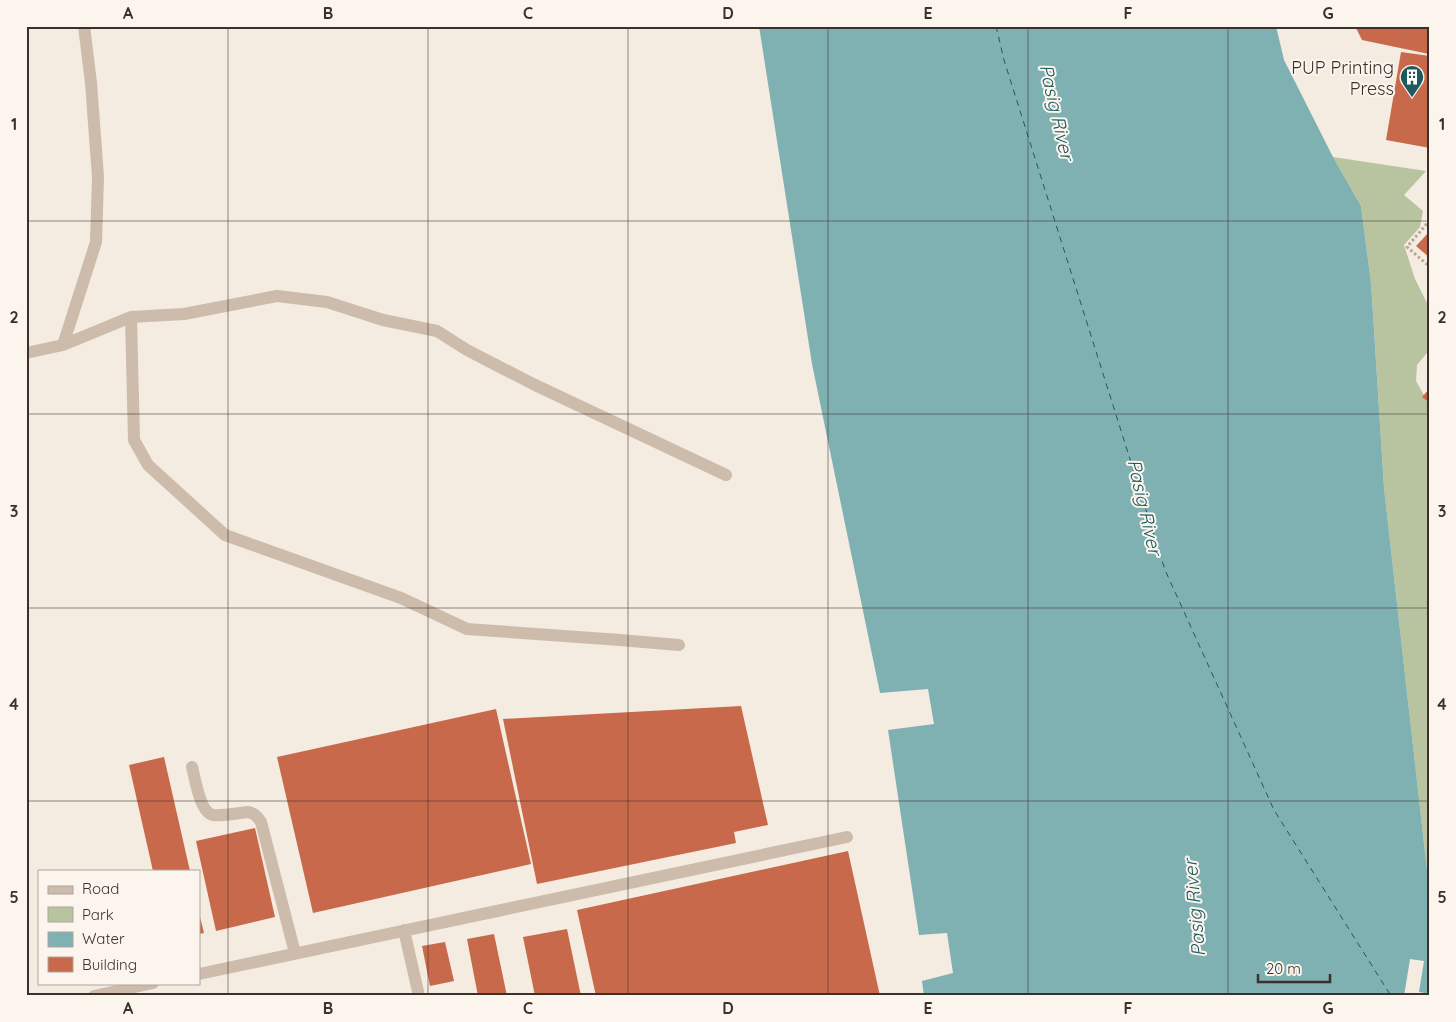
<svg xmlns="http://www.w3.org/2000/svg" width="1456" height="1022" font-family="Quicksand,sans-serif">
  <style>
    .green { fill: #b8c4a0 }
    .water { fill: #7fb0b2 }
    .pier { fill: #f4ebe1 }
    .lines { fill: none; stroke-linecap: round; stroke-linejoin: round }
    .ferry { stroke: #1f5a5e; stroke-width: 1; stroke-dasharray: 6 5; stroke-linecap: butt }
    .building { fill: #c8694b }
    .path { stroke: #b9a596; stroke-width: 3; stroke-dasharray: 2.5 2.5; stroke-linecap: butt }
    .minor { stroke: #cdbbac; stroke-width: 12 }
    .grid { fill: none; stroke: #3b302b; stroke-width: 1; stroke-opacity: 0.55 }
    .labels { text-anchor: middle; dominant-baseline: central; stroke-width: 4; stroke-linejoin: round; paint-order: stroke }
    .poi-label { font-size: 18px; fill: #3b302b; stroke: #fbf5ee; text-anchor: end }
    .water-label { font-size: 19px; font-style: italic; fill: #1f5a5e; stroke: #fbf5ee }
    .neatline { fill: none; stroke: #3b302b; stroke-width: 2 }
    .grid-label { font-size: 16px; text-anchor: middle; font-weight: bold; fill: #3b302b }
  </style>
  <rect width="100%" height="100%" fill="#f4ebe1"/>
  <path class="green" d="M1333,157l93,14 -22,24 19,16 -3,16 -16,18 11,34 15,30v40l-13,16 -1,16 14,25v491l-46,-409 -13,-205 -10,-77z"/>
  <path class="water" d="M759,26h517l8,34 49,97 28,49 10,77 13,205 46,409v99h-506l-2,-15 31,-8 -6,-40 -28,2 -31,-205 46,-6 -6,-35 -48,4 -68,-329z"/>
  <path class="pier" d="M1410,959l14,2 -5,31 11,2v2h-26z"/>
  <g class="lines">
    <path class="ferry" d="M996,26l8,34 161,510 109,240 117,186"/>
  </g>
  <path class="building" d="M1355,26h75l-1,28 -67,-14z
    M1401,52l29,4v92l-44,-8z
    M1430,231v27l-14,-12z
    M1430,388v15l-8,-6z
    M741,706l27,119 -34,7 2,11 -199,41 -34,-165z
    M496,709l35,155 -218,49 -36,-156z
    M164,757l26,114h-37l-24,-106z
    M255,828l20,89 -59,14 -20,-90z
    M848,851l32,145h-284l-19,-86z
    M199,913l5,20 -5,1z
    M567,929l14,67h-46l-12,-59z
    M494,934l13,62h-29l-11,-57z
    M445,942l9,39 -24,5 -8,-40z"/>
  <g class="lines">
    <path class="path" d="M1430,220l-23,27 23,20"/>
    <path class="minor" d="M131,317l3,123 14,25 77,70 176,63 66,31 153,11 59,5
      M63,345l33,-103 2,-65 -7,-94 -7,-57
      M26,353l37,-8 68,-28 53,-3 93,-18 50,6 56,18 54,11 30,19 66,34 193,91
      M192,767c3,11 8,46 21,48 9,1 25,-2 35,-3 6,1 9,4 13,10l34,131
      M404,930l15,66
      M199,974l648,-137
      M94,996l59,-13"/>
  </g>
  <path class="grid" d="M228,26v970M428,26v970M628,26v970M828,26v970M1028,26v970M1228,26v970M26,221h1404M26,414h1404M26,608h1404M26,801h1404"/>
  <defs>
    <g id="building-pin" transform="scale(1.25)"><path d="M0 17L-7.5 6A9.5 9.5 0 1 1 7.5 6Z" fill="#1f5a5e" stroke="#fbf5ee"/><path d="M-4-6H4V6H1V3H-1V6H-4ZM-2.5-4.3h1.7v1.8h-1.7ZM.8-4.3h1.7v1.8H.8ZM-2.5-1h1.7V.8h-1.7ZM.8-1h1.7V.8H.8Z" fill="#fff"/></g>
  </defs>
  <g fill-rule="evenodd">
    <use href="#building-pin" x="1412" y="77"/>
  </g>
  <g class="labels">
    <g class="poi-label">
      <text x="1394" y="67">PUP Printing<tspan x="1394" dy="21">Press</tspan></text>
    </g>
    <g class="water-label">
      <text transform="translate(1057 112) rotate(77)">Pasig River</text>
      <text transform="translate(1145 507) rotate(77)">Pasig River</text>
      <text transform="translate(1194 908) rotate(-95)">Pasig River</text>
    </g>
  </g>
  <rect width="1456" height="1022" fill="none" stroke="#fbf5ee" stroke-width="55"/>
  <rect x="38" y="870" width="162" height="115" fill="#fbf5ee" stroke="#aea6a0"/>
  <rect x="48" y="886" width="25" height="8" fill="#cdbbac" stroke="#aea6a0"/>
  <text x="82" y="894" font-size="15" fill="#3b302b">Road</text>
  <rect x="48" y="907" width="25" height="15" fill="#b8c4a0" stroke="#aea6a0"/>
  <text x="82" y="920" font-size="15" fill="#3b302b">Park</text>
  <rect x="48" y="932" width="25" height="15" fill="#7fb0b2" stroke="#aea6a0"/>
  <text x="82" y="944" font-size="15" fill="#3b302b">Water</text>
  <rect x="48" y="957" width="25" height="15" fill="#c8694b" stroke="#aea6a0"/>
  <text x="82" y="970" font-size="15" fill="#3b302b">Building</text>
  <path d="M1258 974v8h72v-8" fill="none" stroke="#3b302b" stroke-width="2.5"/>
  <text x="1266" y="974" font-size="15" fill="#3b302b" stroke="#fbf5ee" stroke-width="4" paint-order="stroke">20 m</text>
  <rect x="28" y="28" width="1400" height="966" class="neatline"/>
  <g class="grid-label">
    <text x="128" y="19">A</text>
    <text x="328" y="19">B</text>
    <text x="528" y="19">C</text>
    <text x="728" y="19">D</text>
    <text x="928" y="19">E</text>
    <text x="1128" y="19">F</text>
    <text x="1328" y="19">G</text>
    <text x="14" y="130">1</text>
    <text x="1442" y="130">1</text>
    <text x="14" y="323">2</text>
    <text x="1442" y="323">2</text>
    <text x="14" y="517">3</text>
    <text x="1442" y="517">3</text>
    <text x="14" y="710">4</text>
    <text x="1442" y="710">4</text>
    <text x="14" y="903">5</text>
    <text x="1442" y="903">5</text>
    <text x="128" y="1014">A</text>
    <text x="328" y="1014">B</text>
    <text x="528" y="1014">C</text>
    <text x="728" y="1014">D</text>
    <text x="928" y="1014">E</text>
    <text x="1128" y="1014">F</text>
    <text x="1328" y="1014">G</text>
  </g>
</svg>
